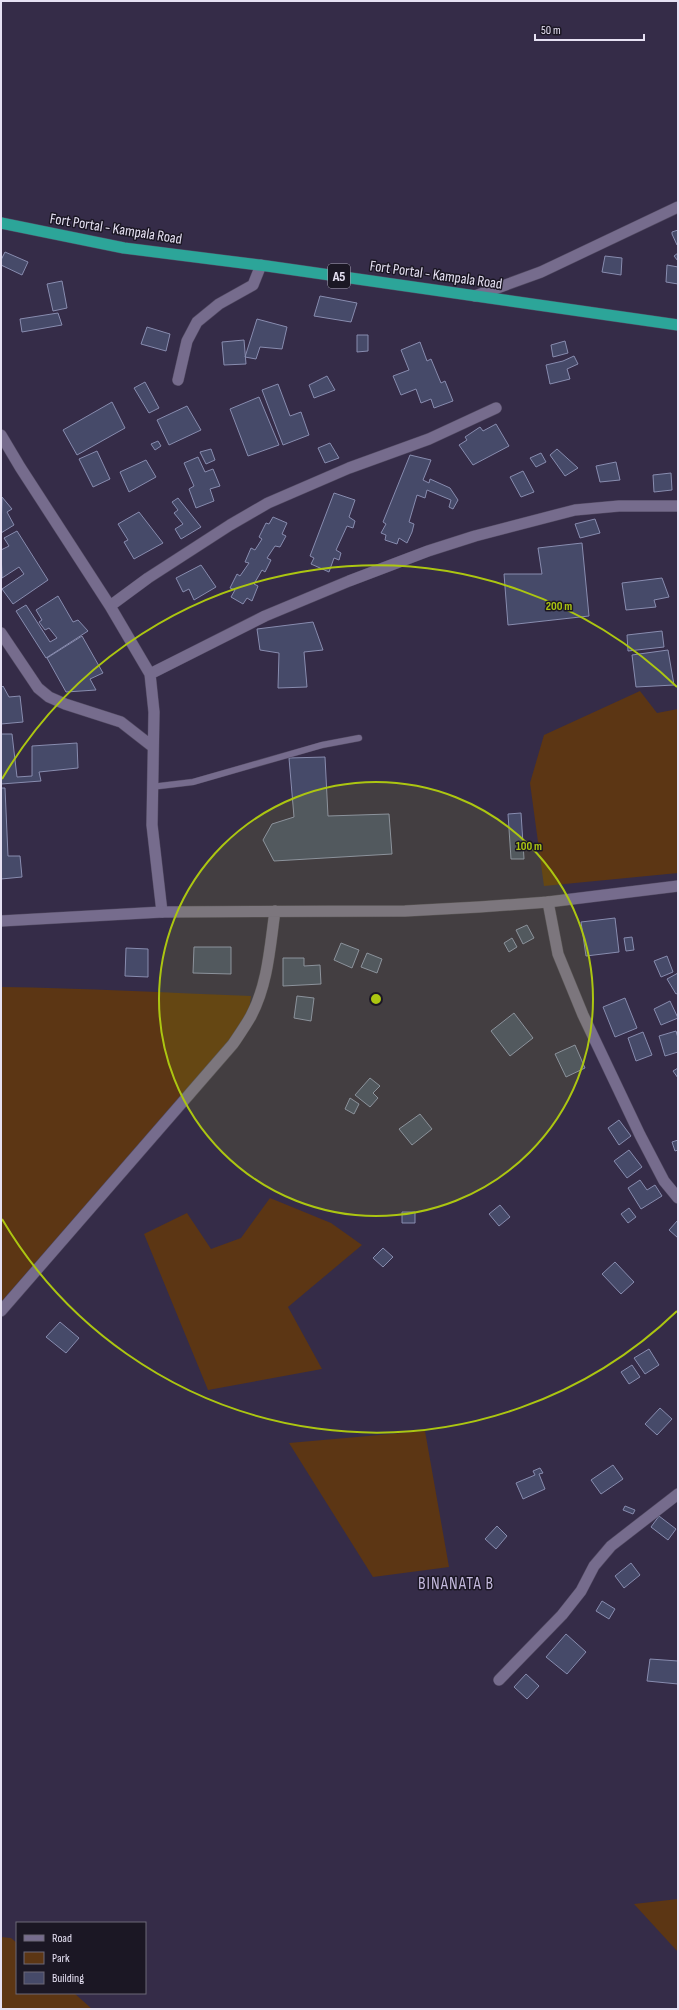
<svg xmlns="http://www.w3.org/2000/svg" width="679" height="2010" font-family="'Sofia Sans Condensed',sans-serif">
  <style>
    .green { fill: #5c3614 }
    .building { fill: #464a69; stroke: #888caf }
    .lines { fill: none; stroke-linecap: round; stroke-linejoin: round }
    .service-casing { stroke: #514961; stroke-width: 7 }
    .minor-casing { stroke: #514961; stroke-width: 12 }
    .tertiary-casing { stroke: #514961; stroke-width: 12 }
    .trunk-casing { stroke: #514961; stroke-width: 12 }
    .service { stroke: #766c8d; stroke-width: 6 }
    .minor { stroke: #766c8d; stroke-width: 11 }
    .tertiary { stroke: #766c8d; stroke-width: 11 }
    .trunk { stroke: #2ca599; stroke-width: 11 }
    .ring { fill: none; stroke: #acc611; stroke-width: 2 }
    .labels { text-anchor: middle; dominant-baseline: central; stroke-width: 3; stroke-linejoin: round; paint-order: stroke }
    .shield { fill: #1b1724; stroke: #a9a4b5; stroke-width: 1 }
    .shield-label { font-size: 14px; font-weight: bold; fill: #e6e1f3 }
    .street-label { font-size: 15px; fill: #e6e1f3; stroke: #1b1724 }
    .quarter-label { font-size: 17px; letter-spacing: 1px; fill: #c4b9dd; stroke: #1b1724 }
    .centre { fill: #acc611; stroke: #1b1724; stroke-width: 2 }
    .ring-label { font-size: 12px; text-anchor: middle; font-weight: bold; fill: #acc611; stroke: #1b1724; stroke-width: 3; stroke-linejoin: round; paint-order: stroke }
  </style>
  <rect width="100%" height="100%" fill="#352c48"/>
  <path class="green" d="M640,691l17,22 21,-4v164l-134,13 -14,-103 14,-48z
    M1,987c84,1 167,6 250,9l-3,21 -13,18 -234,267z
    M270,1198l61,25 31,22 -74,62 34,62 -114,21 -64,-156 43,-21 24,36 30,-11z
    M425,1431l24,136 -76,10 -84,-134z
    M678,1899v53l-44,-48z
    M1,1937l10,1 6,5v50h57l18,16h-91z"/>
  <path class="building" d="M678,230v15h-1l-5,-11v-2z
    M5,252l23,10 -6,13 -21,-10v-5z
    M678,253v8l-4,-5z
    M605,256l17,2 -1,17 -19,-3z
    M667,265l11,2v17l-12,-2z
    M62,281l5,27 -14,3 -6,-27z
    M320,296l37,7 -6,19 -37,-6z
    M58,313l4,12 -40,7 -2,-13z
    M257,319l30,8 -5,22 -22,-2 -4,12 -11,-2z
    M147,327l23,7 -4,17 -25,-7z
    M357,335h11v16l-11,1z
    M244,340l2,24 -22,1 -2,-23z
    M565,341l3,12 -15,4 -2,-12z
    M420,342l7,19 4,-2 10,24 4,-2 8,20 -19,7 -3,-9 -10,4 -5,-14 -15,6 -8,-19 16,-6 -8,-20z
    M574,356l4,8 -11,5 3,10 -20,5 -4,-19 17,-4z
    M327,376l8,14 -21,8 -5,-13z
    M145,382l14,26 -10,5 -15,-25z
    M278,384l12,32 11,-4 8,23 -26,10 -21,-55z
    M259,397l20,48 -31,11 -18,-47z
    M112,402l13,26 -48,27 -14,-25z
    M187,406l14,24 -32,15 -12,-25z
    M496,424l13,22 -36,19 -14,-20 8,-5 -2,-3 15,-10 3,4z
    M158,441l3,5 -6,4 -4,-6z
    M330,443l9,15 -14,5 -7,-15z
    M211,449l4,11 -9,4 -6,-12z
    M557,449l21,19 -13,8 -15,-21z
    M97,451l13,28 -17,8 -14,-28z
    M541,453l5,9 -10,5 -6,-9z
    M410,455l21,5 -8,20 6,3 1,-4 20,9 8,12 -5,9 -4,-2 2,-7 -24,-10 -2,8 -8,-3 -8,27 5,2 -2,8 -5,11 -8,-5 -2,6 -12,-4 1,-5 -5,-2 5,-9 -3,-2z
    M198,457l7,15 8,-3 7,17 -10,3 4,12 -18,7 -7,-19 5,-3 -10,-23z
    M146,460l10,17 -27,15 -9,-20z
    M616,462l4,18 -20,2 -4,-16z
    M523,471l11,21 -13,5 -11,-20z
    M671,473l1,17 -18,2 -1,-17z
    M334,493l21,7 -6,17 6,4 -2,7 -6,-2 -11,24 5,3 -2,7 -5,-2 -5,14 -18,-8 3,-6 -4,-2z
    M2,497l10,12 -5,3 7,13 -13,8z
    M178,498l23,29 -20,12 -6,-10 8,-5 -9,-11 4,-3 -6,-8z
    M139,512l24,31 -29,16 -10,-17 4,-2 -10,-16z
    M273,517l14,6 -5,11 4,2 -6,11 -5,-1 -8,12 4,2 -6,12 -3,-2 -8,14 4,2 -6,15 -5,-3 -4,6 -12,-7 4,-7 -5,-2 7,-14 3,2 9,-13 -4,-1 6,-14 4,2 7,-11 -3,-2 7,-14 3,1z
    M595,519l5,14 -20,5 -5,-14z
    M17,531l31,49 -35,24 -11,-15 22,-15 -5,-7 -17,11 -1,-28 8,-4 -5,-8z
    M582,543l7,73 -81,9 -4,-51h38l-4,-26z
    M201,565l15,22 -22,13 -5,-11 -6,3 -7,-14z
    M662,578l7,19 -15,3 2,7 -30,3 -4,-27z
    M58,596l15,26 5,-2 10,11 -42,27 -30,-47 10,-6 24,37 7,-4 -8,-10 -4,2 -6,-8 3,-2 -6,-10z
    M313,622l10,28 -19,2 3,35 -29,1 1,-35 -19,-3 -3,-21z
    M662,631l2,16 -36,4 -1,-16z
    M82,636l21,37 -13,6 6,11 -30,2 -19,-34z
    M668,650l6,35 -38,2 -4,-32z
    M3,686l6,11 11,-1 3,26 -22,2v-36z
    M1,734h11l5,43 15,-1v-30l45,-3 1,25 -39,4 2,9 -40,3v1z
    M325,757l3,59 61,-2 3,40 -118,7 -11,-21 9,-16 22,-7 -5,-59z
    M1,788h4l3,68h12l2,21 -21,2z
    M521,813l3,46h-13l-3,-45z
    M615,918l4,34 -33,4 -5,-34z
    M527,925l7,13 -11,6 -7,-14z
    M632,937l2,13 -8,1 -2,-13z
    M512,938l5,9 -8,5 -5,-9z
    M341,943l18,7 -7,18 -18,-8z
    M194,947h37v27l-38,-1z
    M126,948l22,1v28l-23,-1z
    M367,953l15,6 -5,14 -16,-6z
    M667,956l6,16 -12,5 -7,-16z
    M283,958h21v8l16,-1 1,19 -38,2z
    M678,973v20l-2,1 -9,-15z
    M297,996l17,2 -3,23 -17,-3z
    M625,998l12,30 -22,9 -12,-30z
    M670,1001l8,17 -17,7 -7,-16z
    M514,1013l19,25 -23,18 -19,-25z
    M676,1031l2,7v14l-13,4 -6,-20z
    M643,1032l9,23 -16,6 -8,-23z
    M575,1045l10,23 -19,9 -11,-23z
    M678,1068v10l-5,-7z
    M370,1078l10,8 -7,7 5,5 -8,9 -15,-12z
    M350,1098l9,6 -5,10 -9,-5z
    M420,1114l12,15 -20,16 -13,-16z
    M619,1120l12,16 -12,9 -11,-17z
    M678,1140v10l-3,1 -3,-9z
    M629,1150l13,17 -15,11 -13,-17z
    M640,1180l7,10 8,-5 7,11 -21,13 -13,-21z
    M500,1205l10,12 -11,9 -10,-12z
    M629,1208l7,9 -8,6 -7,-9z
    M402,1212h13v11h-13z
    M678,1220v18l-9,-8z
    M383,1248l10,9 -10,10 -10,-9z
    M615,1262l19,20 -13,12 -19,-20z
    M60,1322l19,16 -13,15 -20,-16z
    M649,1349l10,16 -14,9 -11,-16z
    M632,1365l8,12 -11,7 -8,-12z
    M660,1408l12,11 -15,16 -12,-11z
    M613,1465l10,14 -22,15 -10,-14z
    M540,1468l3,5 -4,1 6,15 -22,10 -7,-16 19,-8 -2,-4z
    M625,1506l10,4 -2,4 -10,-4z
    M659,1516l17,13 -8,11 -17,-13z
    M497,1526l10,10 -11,13 -11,-10z
    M631,1563l9,12 -16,13 -9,-12z
    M602,1601l13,8 -6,10 -13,-8z
    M566,1634l20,18 -19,22 -21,-17z
    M650,1659l28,2v23l-31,-3z
    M526,1674l13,12 -12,13 -13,-12z"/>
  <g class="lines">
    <g class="service-casing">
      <path id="service" d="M151,787l42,-5 129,-37 37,-7"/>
    </g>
    <g class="minor-casing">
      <path id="minor" d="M475,296l66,-24 137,-65
        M178,380l9,-39 10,-19 22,-18 34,-19 8,-20
        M1,435l19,32 90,139 40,68 4,38 -2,113 10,87
        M110,606l38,-28 82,-53 38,-22 81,-35 80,-29 67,-31
        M1,633l37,55 11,9 16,7 56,18 32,25
        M150,674l115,-58 84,-35 79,-30 47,-15 100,-26 44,-4h59
        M548,902l10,52 25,61 57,120 24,46 14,17
        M499,1680l63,-65 19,-24 13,-25 17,-20 67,-52"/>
    </g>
    <g class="tertiary-casing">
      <path id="tertiary" d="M1,921l161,-9 243,-1 74,-4 69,-5 130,-16
        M1,1311l232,-267c6,-9 13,-19 18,-28 17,-32 19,-70 24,-105"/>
    </g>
    <g class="trunk-casing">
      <path id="trunk" d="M1,223l123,25 143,18 411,59"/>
    </g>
    <use href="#service" class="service"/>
    <use href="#minor" class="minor"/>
    <use href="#tertiary" class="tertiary"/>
    <use href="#trunk" class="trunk"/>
  </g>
  <circle cx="376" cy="999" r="217" fill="#acc611" fill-opacity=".12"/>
  <g class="ring">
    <circle cx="376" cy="999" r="217"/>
    <path d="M677 1311A434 434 0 0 1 2 1219M2 779A434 434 0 0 1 677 687"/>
  </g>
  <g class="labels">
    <rect class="shield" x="328" y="264" width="22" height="24" rx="3"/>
    <g class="shield-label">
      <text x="339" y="276">A5</text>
    </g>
    <g class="street-label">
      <text transform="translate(116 229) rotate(9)">Fort Portal - Kampala Road</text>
      <text transform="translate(436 275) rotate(8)">Fort Portal - Kampala Road</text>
    </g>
    <g class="quarter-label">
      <text x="456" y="1584">BINANATA B</text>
    </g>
  </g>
  <circle cx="376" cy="999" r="6" class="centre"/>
  <g class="ring-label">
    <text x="559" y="610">200 m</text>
    <text x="529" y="850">100 m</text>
  </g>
  <rect width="679" height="2010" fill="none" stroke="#e6e1f3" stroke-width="4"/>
  <rect x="16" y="1922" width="130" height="72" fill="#1b1724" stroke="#6c6877"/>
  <rect x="24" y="1935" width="20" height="6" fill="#766c8d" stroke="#6c6877"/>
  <text x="52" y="1942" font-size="12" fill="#e6e1f3">Road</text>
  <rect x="24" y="1952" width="20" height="12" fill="#5c3614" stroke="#6c6877"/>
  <text x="52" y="1962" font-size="12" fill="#e6e1f3">Park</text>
  <rect x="24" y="1972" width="20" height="12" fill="#464a69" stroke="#6c6877"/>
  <text x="52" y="1982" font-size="12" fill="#e6e1f3">Building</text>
  <path d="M535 34v6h109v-6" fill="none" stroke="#e6e1f3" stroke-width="2"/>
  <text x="541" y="34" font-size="12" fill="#e6e1f3" stroke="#1b1724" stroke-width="3" paint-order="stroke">50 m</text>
</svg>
